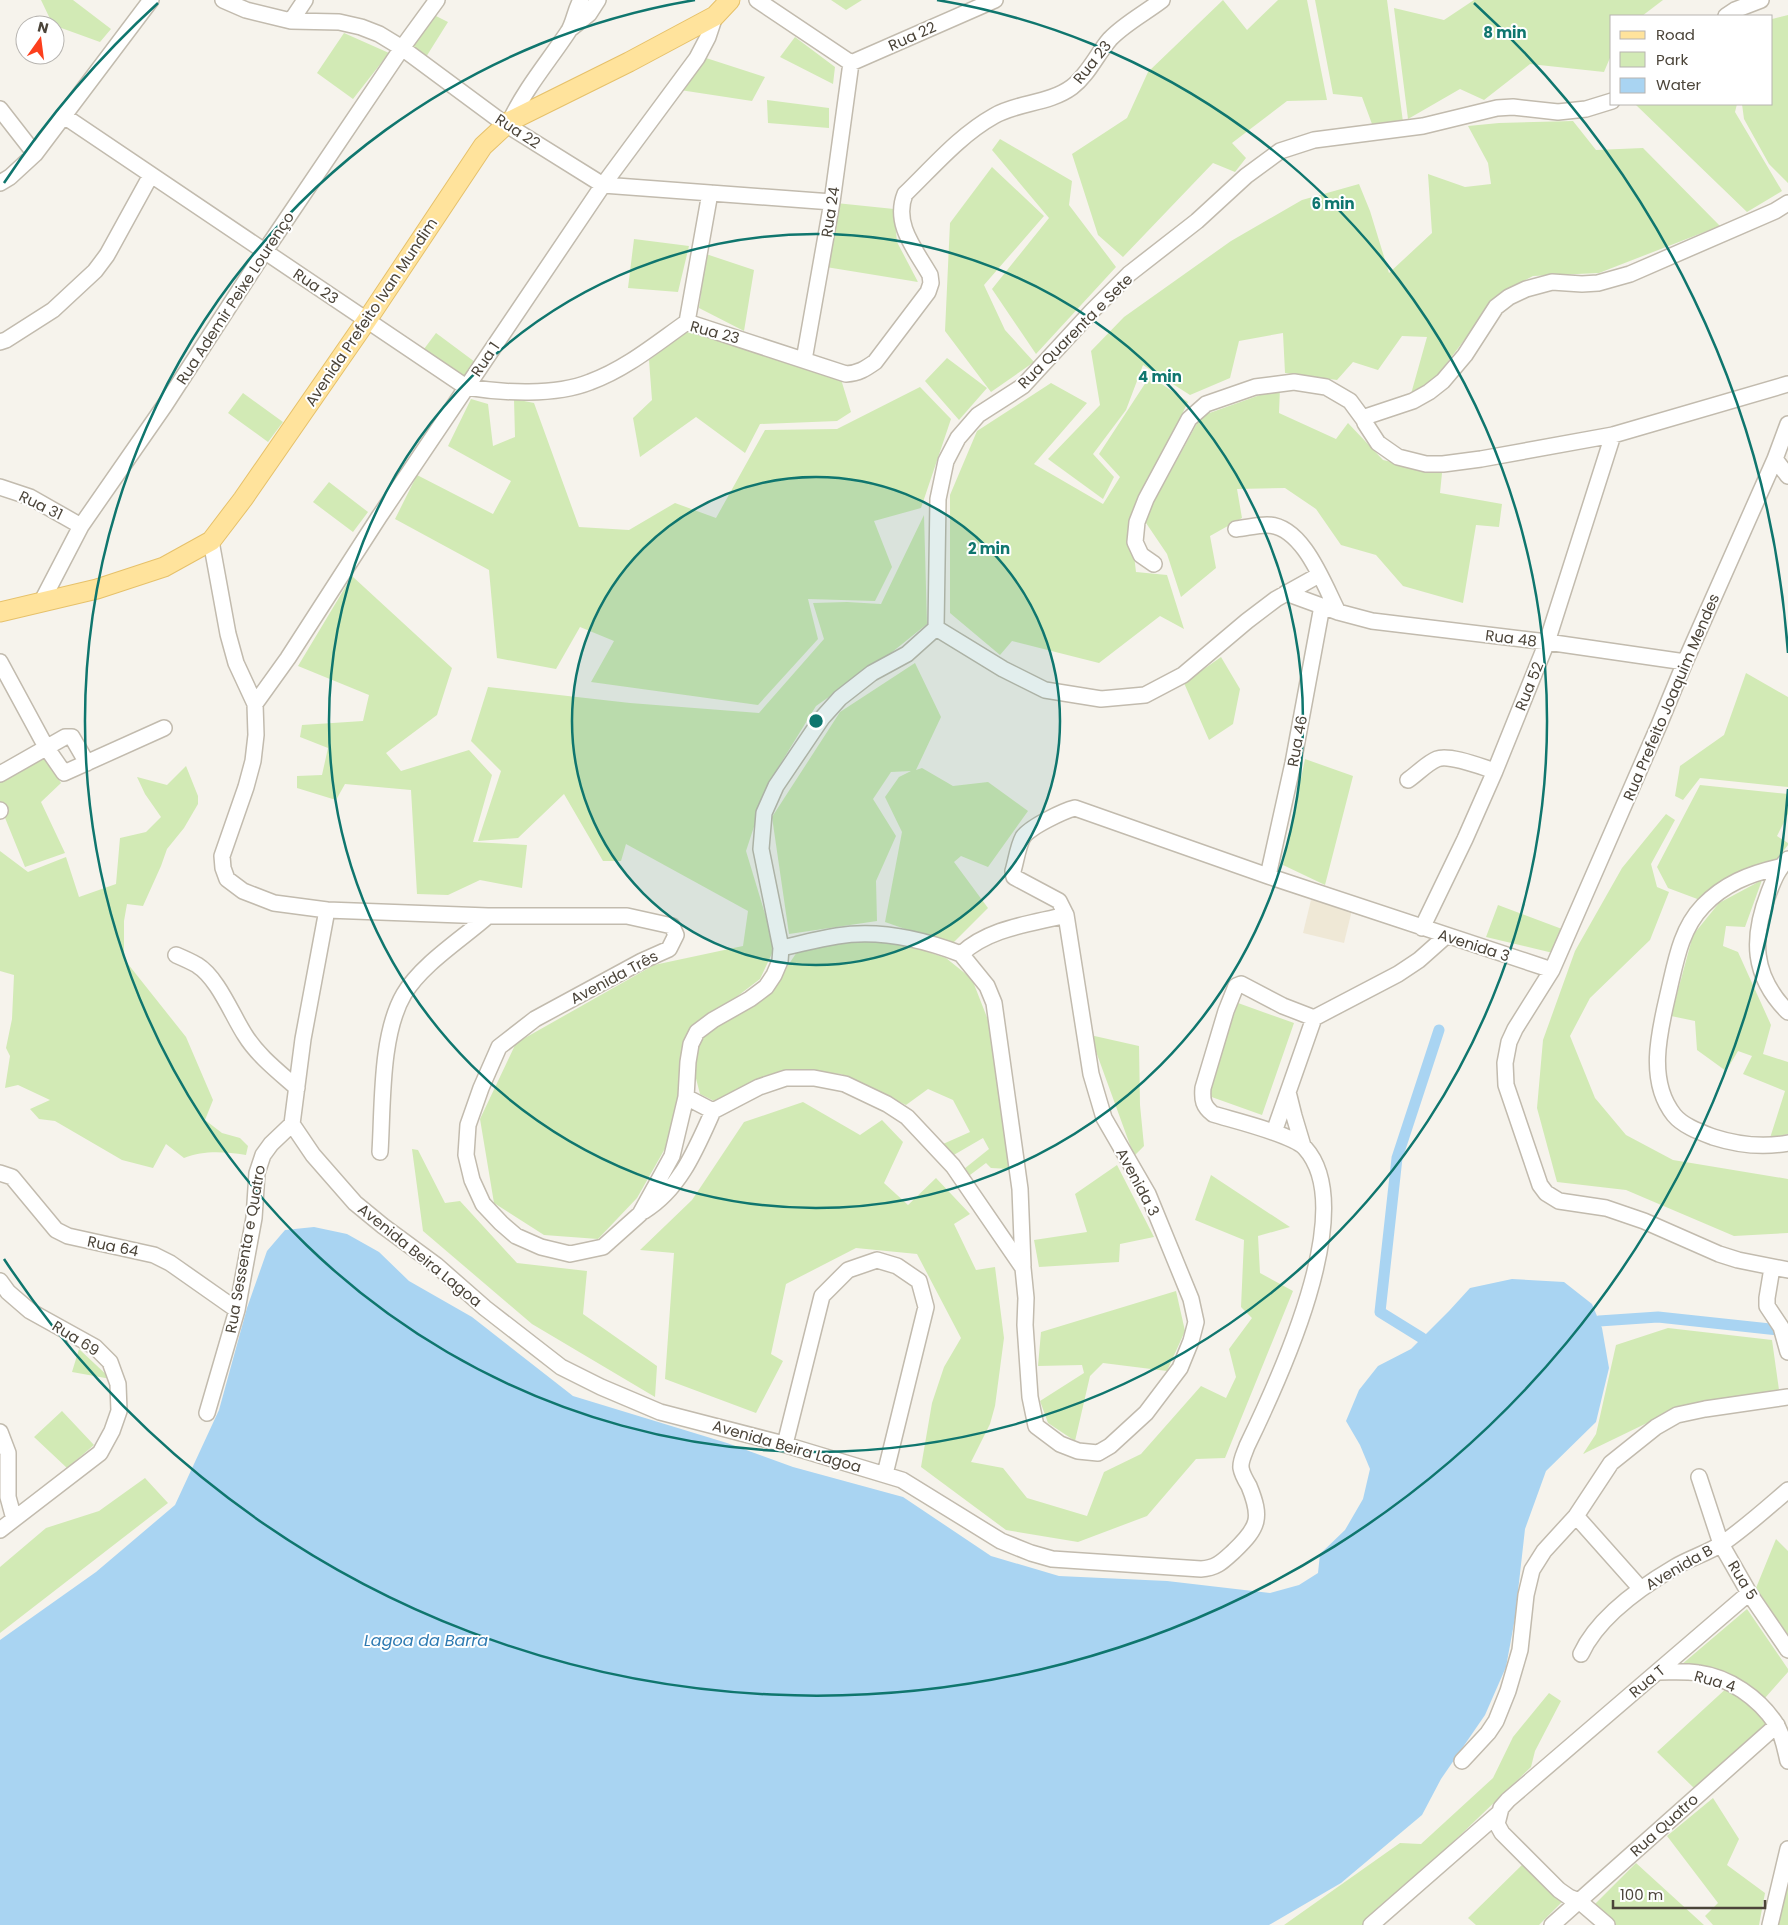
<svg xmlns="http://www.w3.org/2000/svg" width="1788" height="1925" font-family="Poppins,sans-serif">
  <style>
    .education { fill: #efe8d6 }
    .green { fill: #d2eab5 }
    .water { fill: #a9d4f2 }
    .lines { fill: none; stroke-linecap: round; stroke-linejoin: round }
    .canal { stroke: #a9d4f2; stroke-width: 11 }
    .minor-casing { stroke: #c2bbae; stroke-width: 18 }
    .major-casing { stroke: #e6c16a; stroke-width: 21 }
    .minor { stroke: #fff; stroke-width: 15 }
    .major { stroke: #ffe39c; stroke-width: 19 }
    .ring { fill: none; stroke: #0f766e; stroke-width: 2.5 }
    .labels { text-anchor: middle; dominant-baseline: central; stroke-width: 4; stroke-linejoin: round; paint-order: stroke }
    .street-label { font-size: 15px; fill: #4b4439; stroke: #fff }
    .water-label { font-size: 16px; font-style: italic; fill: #2e7ab2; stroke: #fff }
    .centre { fill: #0f766e; stroke: #fff; stroke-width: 2.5 }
    .ring-label { font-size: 15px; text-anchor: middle; font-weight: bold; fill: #0f766e; stroke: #fff; stroke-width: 4; stroke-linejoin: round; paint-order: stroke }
  </style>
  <rect width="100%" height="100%" fill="#f6f3ec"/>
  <path class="education" d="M1311,900l41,10 -8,33 -41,-10z"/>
  <path class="green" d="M41,0h32l38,29 -11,13 -47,-17z
    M831,0h31l-16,10z
    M1223,0l24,30 31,-30h29l20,100 -40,1 -55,42 14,15 -11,14 -22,-9 -90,94 -25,-22 -26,-81 55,-36 21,-46z
    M1315,0h72l16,122 -31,2 -10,-27 -29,-3z
    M1474,0h189l-21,16h-30v37l-8,19 -74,-8 -46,36 -24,-11 -52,30 -14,-111 50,12z
    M434,15l14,7 -22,35 -15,-12z
    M1788,15v168l-19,-19 -25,-45 -2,-15h30v-85z
    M344,33l45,20 -36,46 -36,-26z
    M795,37l40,30 -2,17 -53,-27z
    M703,57l62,20 -13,24 -72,-11z
    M767,100l62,8v20l-61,-5z
    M1638,104h99l-2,8 47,79 -35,21 -111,-107z
    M1573,121l23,29 47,-2 77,78 -121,47 -66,3 -34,18 -62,82 -26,18 16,-57 -25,-1 -24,34 -25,-8 -16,18 -52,-7 -2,-40 -44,8 -9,37 -40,17 -47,-30 -17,45 -33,44 21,23 -11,22 -55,-40 52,-54 -9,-54 33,-34 107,-76 71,-41 57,-16 11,27 19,62 43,-40 -4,-59 37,13 26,-3 -3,-21 -20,-37 31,-3z
    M1000,139l72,42 -3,24 47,62 -80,87 -44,-65 57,-71 -57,-68z
    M992,167l52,49 -60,69 21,45 29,32 -43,30 -46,-61 5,-108z
    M836,203l58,6 3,33 21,40 -92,-15z
    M634,239l55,7 -11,46 -50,-4z
    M706,254l48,16 -10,61 -45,-23z
    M687,332l153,44 11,36 -14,9 -77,3 -15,29 -49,-36 -56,40 -7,-39 19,-18 -3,-40z
    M436,333l39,29 -15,21 -39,-30z
    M947,358l40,30 -28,32 -34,-39z
    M1150,376l38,26 -58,119 6,51 31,3 17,54 -24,-13 -61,47 -87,-22 -12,14 -50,-42v-118l27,-64 74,-48 36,20 -53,61 69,40 17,-27 -21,-23z
    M920,387l31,32 -30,89 -47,13 18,46 -17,34 -67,-2 10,40 -60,66 -167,-23 23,-41 -34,-14 -24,42 -59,-11 -8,-88 -94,-51 22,-44 76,39 18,-33 -63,-35 23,-47 17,5 5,42 22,-9 -1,-38 20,4 45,124 50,3 46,-27 41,15 49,-88 72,-1z
    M1280,388l-1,25 57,26 12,-16 35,37 59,13 -2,20 62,11 -3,23 -23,-2 -13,78 -60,-17 -27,-31 -35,-10 -25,-36 -31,-21 -48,1 5,29 -32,18 6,32 -35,29 -14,-43 -23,-34 57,-104z
    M243,393l40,29 -15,20 -40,-29z
    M329,482l39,30 -15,20 -40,-30z
    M924,515l3,109 -41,33 -70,49 -48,78 -22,67 29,96 -15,32 -75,57 -5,86 -43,76 -39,41 -54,-4 -50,-32 -14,-84 36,-76 138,-78 89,-19 5,-35 -122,-67 -5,17h-18l-39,-67 -46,44 -40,3 23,-70 -30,-30 17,-54 142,16 129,10 65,-74 -11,-36 34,-1 34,2z
    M352,576l100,92 -15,47 -51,38 15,18 68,-21 23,25 -19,67 54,3 -5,43 -42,-8 -32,15 -31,-1 -6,-104 -66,-6 -9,16 -39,-12v-12l25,-1 6,-27 -28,-11 2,-12 61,-4 6,-26 -71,-29z
    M1221,657l19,32 -7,35 -24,16 -25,-57z
    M915,663l26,54 -25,53 6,-2 31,18 35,-4 40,29 -40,56 -27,-11 -7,6 34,46 -37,37 -66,-23 17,-90 -17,-35 14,-20 12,-6 -20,1 -18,27 23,37 -20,45 1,40 -88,13 -17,-117 68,-105z
    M1746,673l42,24v90l-88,-9 -17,22 -8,-4 5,-30 44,-31z
    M44,756l17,27 -20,19 24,51 -40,14 -24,-59 1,-1 -2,-6v-21z
    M1305,759l48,17 -28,109 -42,-20z
    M186,766l12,30v8l-14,24 -17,21 -6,17 -18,40 -16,-2 -3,17v38l62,78 27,63 -8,20 17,13 18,5 8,8 -2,9c-22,-3 -41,-5 -62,3l-18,-14 -13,24 -31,-8 -67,-39 -16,-2 -9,-10 20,-9 -32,-15 -13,3 5,-32 -4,-8 6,-29 2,-44 -14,-4v-120l28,21 38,-15 13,40 37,-13 4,-46 26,-6 15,-15 -16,-23 -8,-17 30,8z
    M1700,785l88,9v20l-11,22 11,7v2l-13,17 -75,38 -32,-12 -11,-21z
    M1666,814l9,6 -24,44 6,23 12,5 -19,48 -60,58 -20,38 25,62 31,37 47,25 115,19v54l-54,3 -108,-46 -69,-8 -20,-74 6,-68 32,-89 47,-83z
    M1762,880l-17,47 -19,-1 -3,20 15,6 33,73 -8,29 25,8v72l-18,4 15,-47 -42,-17 9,-18 -14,-5 -12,20 -29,-21 -2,-29 -24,-5 22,-81 26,-32z
    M1498,905l64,24 -9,24 -67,-16z
    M864,938l35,4 47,16 26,21 18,46 19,144 -18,-1 -5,-5 -16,12 -6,-6 25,-20 -6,-11 -31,18 -9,-12 27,-12 -17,-32 -25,-11 -22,16 -65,-31 -59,-4 -68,31 -14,-7 -8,-31 10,-27 68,-44 27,-40z
    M1238,1003l56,20 -32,92 -56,-20z
    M1090,1035l49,11 1,59 4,41 -10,10z
    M803,1102l57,33 22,-15 21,22 -19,41 24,22 28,-27 34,36 -16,10 22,46 19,-3 9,71 -9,68 -5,18 -19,38 32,6 24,30 60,18 17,-44 37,-18 60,-68 25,12 10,-21 -7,-28 23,-31 -11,-11 3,-67 -49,-20 16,-45 79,52 -32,9 2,37 33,18 -68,167 -29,1 -49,57 -69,26 -72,-12 -85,-63 11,-64 12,-36 17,-29 -44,-84 -61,-6 -70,36 -15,70 12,7 -27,52 -91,-34 9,-126 -34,-3 52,-50 52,-78z
    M412,1149l6,1 27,53 15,-2 57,62 70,8 -4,43 74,52 -2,31 -123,-73 -109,-93z
    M1117,1165l37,72 -34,7 -1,18 -80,5 -5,-27 53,-8 -12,-38z
    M1176,1291l9,40 -18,40 -64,-8 -13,13 -15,65 -27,-18 -8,-22 44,-28 -2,-8 -44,1 3,-34z
    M1668,1328l104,12 7,50 -103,19 -93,45 13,-20 20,-89z
    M79,1349l32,30 -39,-7z
    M62,1411l32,34 -27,23 -33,-31z
    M145,1478l23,25 -168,130v-66l46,-39 53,-17z
    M1776,1539l12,12v84l-32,-47z
    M1747,1609l41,60v3l-23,26 -26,-19 -58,-14z
    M1730,1685l38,39 -73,65 -38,-37z
    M1549,1693l12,8 -26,50 -4,16 -164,158h-83l116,-82 21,1 72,-66 20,-41z
    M1713,1798l26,41 -12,26 38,28 -6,32h-46l-8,-9 13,-13 -51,-67z
    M1525,1862l38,39 -24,24h-63l-8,-7z
    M1636,1863l68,62h-88l-23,-19z
    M1788,1882v43h-11z"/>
  <path class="water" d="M314,1227l33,7 32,18 30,29 63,36 101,79 154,47 66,24 110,30 88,59 68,20 108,5 103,12 29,-8 19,-12 2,-19 25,-24 18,-31 7,-30 -10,-24 -14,-24 13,-31 19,-24 33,-17 38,-38 21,-23 42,-9 52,3 28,22 10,24 7,40 -13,54 -50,49 -21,58 -10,89 -9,49 -21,48 -44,64 -19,36 -81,68 -72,42h-1269v-285l96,-68 79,-67 44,-95 28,-102 20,-57 18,-21z"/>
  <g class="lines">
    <path class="canal" d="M1599,1321l59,-4 130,14
      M1422,1338l-42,-26 17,-154 42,-128"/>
    <g class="minor-casing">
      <path id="minor" d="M223,0l23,10 45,11 48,1 22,5 18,7 23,14 100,74 101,63 229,17
        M757,0l94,63 144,-63
        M1726,16l9,-6 26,-10
        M291,21l14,-21
        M569,30l20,-16 9,-14
        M0,109l35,45
        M64,116l402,271c37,6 89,9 124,-5 36,-13 67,-39 97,-60l159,52c13,-1 19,-5 29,-12l53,-70 3,-9 -1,-8c-15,-26 -37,-51 -25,-81 28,-27 55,-59 89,-78 24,-14 55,-12 78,-29 16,-12 25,-33 38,-48 14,-15 35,-26 52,-39
        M510,121c15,-32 38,-59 58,-89 6,-9 7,-22 13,-32
        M0,183l10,-6 25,-23 116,-154
        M687,322l23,-129
        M0,342l6,-2 47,-30 42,-39 12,-16 44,-80
        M804,360l28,-158 19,-139
        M1364,420l4,-4 45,-15 16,-9 14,-11 22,-26 31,-48 13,-10 17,-8 26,-7 30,2 16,-1 32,-9 145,-63 13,-8
        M1788,424l-13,35 -90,203 -26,63 -107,245 -37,59 -6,13 -4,21 1,22 34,100 6,8 13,8 47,7 38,13 75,33 19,6 50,10
        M1775,459l13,17
        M0,487l30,10 51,29
        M1236,529c10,-1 21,-4 31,-4 36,0 57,60 71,87
        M211,541l17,93 8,29 19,41 1,31 -3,26 -7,26 -24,69 1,12 4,11 16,12 31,12 53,7 -24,129 -11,85 21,31 42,48 28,23 53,39 49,43 76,59 40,20 59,25 116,30 126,38 99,61 30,12 21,6 149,10c16,-1 22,-8 33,-18 25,-24 28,-33 15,-65 -3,-5 -7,-12 -8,-18 -1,-7 4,-16 6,-22 31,-64 113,-237 58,-298 -13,-14 -73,-28 -92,-34 -10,-8 -11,-14 -10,-26l23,-77 10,-25 5,-2 42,22 31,12 84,-44 21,-14 27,-24
        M1154,564l-13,-9 -6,-13 2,-20 9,-23 43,-80 17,-15 49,-17 39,-5 32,5 24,14 14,19 1,3 13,20 20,14 28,7h17l38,-5 132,-24 175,-51
        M1286,593l52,19 34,9 175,21 138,20
        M42,601l39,-75 84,-121 100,-154 137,-203 35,-48
        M936,628l67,41 42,21 56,9 44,-4 38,-20 64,-54 29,-22 43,-24
        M0,662l46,85 18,26 100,-45
        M255,704l33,-46 91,-141 224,-332 94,-127 11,-21 7,-21
        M0,774l65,-37h7l15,26
        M1408,780c9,-6 19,-17 29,-21 12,-5 45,8 58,12
        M0,810v1
        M1788,859c-10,10 -14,20 -19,33 -18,46 -17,84 19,120
        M1779,867c-30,7 -55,17 -76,39 -22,23 -27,54 -34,84 -9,39 -23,90 5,125 9,11 26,17 39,22 25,8 49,11 75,6
        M1268,876l25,-113 29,-157
        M327,910l161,6h139l45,10 4,9 -7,14 -27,12 -107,58 -36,28 -18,41 -13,37 -2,30 6,25 11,24 18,19 15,13 25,11 29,7 33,-7 37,-33 32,-58 14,-59 2,-35 3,-18 6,-12 16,-12 37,-21 16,-12 8,-12 6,-14 1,-13 -20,-99 3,-36 12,-27 46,-68 18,-20 32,-25 35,-19 29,-26 2,-129 8,-38 12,-23 20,-23 45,-29 69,-75 37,-37 68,-53 49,-45 34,-25 34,-11 109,-14 74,-18 16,-1 45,5 28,-3 26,-8
        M1422,928l43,-89 30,-68 52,-129 66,-207
        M781,948c19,-4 37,-9 56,-12 42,-7 85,3 124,18
        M176,955c7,3 14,6 21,10 21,13 35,50 48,70 13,21 34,37 52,53
        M1288,1092l6,24 9,30
        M686,1097l27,14 46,-24 27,-9h28l31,6 42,20 20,13 46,49 70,102 3,30 -1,27 5,72 6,29 24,18 18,7 20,2 12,-7 36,-33 34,-45 11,-27 5,-19 -5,-23 -43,-105 -44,-76 -13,-44 -25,-159 -7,-14 -45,-24 -1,-6c3,-10 5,-25 10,-34 7,-10 40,-26 52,-29l193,68 284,94
        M1274,1132l40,-114
        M380,1152c3,-47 0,-117 24,-158 18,-30 58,-55 84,-78
        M0,1173l12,4 44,53 12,6 86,19 16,8 67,47
        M644,1211c36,-22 52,-62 69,-100
        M1023,1266l-3,-77 -26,-186 -7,-17 -26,-32c28,-26 69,-30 105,-39
        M1772,1268l-5,30v8l14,21 7,25
        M0,1281l8,11 22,19 65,36 15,15 8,22 1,27 -7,20 -12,22 -100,77
        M207,1413l30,-103 17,-92 3,-45 6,-18 8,-11 21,-20
        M0,1432l8,21v44l6,22
        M785,1444l37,-148 26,-26 29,-10 20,6 22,15 7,26 -41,167
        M1699,1477l22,67 28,49 39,57
        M1576,1516l65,73
        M1581,1654c17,-37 60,-67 94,-87 15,-9 33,-14 48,-24 23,-16 44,-35 65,-53
        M1659,1672c13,0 26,-1 39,1 31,4 61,25 78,51 7,11 9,25 12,37
        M1462,1761l26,-28 8,-12 12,-30 12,-41 6,-55 6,-25 12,-19 32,-35 35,-53 45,-36 21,-12 28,-6 83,-12
        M1371,1925l127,-111
        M1552,1925l225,-200
        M1607,1925l-28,-24 -10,-4 -10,-7 -57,-57 -5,-9 4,-16 7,-8 241,-207
        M1770,1925l18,-76"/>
    </g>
    <g class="major-casing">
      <path id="major" d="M0,612l97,-23 67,-22 47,-26 32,-42 124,-179 116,-174 27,-25 119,-59 86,-46 15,-16"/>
    </g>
    <use href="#minor" class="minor"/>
    <use href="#major" class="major"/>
  </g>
  <circle cx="816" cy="721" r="244" fill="#0f766e" fill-opacity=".12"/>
  <g class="ring">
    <circle cx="816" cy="721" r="244"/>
    <circle cx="816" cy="721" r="487"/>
    <path d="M937 0A731 731 0 1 1 695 0"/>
    <path d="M1788 789A974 974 0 0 1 4 1259M4 183A974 974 0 0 1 158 3M1474 3A974 974 0 0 1 1788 653"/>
  </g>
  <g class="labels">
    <g class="street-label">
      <text transform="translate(912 36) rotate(-24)">Rua 22</text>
      <text transform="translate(1092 62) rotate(-51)">Rua 23</text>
      <text transform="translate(518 131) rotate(33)">Rua 22</text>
      <text transform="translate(830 212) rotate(-81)">Rua 24</text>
      <text transform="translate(316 286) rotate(34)">Rua 23</text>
      <text transform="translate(235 298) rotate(-57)">Rua Ademir Peixe Lourenço</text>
      <text transform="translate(371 312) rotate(-56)">Avenida Prefeito Ivan Mundim</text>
      <text transform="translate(1075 331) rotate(-45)">Rua Quarenta e Sete</text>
      <text transform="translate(715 332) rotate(15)">Rua 23</text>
      <text transform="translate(485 359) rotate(-56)">Rua 1</text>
      <text transform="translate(41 505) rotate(26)">Rua 31</text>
      <text transform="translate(1511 638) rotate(7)">Rua 48</text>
      <text transform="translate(1529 686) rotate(-68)">Rua 52</text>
      <text transform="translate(1671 697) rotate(-67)">Rua Prefeito Joaquim Mendes</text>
      <text transform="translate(1297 741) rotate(-79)">Rua 46</text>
      <text transform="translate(1474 945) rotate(18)">Avenida 3</text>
      <text transform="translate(614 977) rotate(-28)">Avenida Três</text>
      <text transform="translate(1138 1182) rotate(62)">Avenida 3</text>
      <text transform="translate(113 1246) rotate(12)">Rua 64</text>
      <text transform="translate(245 1249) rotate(-80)">Rua Sessenta e Quatro</text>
      <text transform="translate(420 1255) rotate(39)">Avenida Beira Lagoa</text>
      <text transform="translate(76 1338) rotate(32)">Rua 69</text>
      <text transform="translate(787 1446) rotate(16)">Avenida Beira Lagoa</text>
      <text transform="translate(1679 1567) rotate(-30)">Avenida B</text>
      <text transform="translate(1743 1580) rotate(59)">Rua 5</text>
      <text transform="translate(1647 1681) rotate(-40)">Rua T</text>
      <text transform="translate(1715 1681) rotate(16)">Rua 4</text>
      <text transform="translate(1664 1825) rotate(-42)">Rua Quatro</text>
    </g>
    <g class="water-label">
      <text x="426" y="1640">Lagoa da Barra</text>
    </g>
  </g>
  <circle cx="816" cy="721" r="8" class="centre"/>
  <g class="ring-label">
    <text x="1505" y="38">8 min</text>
    <text x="1333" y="209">6 min</text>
    <text x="1160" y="382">4 min</text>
    <text x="989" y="554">2 min</text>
  </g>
  <rect x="1610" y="15" width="162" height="90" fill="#ffffff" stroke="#b7b4b0"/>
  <rect x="1620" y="31" width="25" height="8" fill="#ffe39c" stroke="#b7b4b0"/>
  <text x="1656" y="40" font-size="15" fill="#4b4439">Road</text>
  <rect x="1620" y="52" width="25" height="15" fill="#d2eab5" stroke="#b7b4b0"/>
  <text x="1656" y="65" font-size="15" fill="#4b4439">Park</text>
  <rect x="1620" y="78" width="25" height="15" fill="#a9d4f2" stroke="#b7b4b0"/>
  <text x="1656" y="90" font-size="15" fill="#4b4439">Water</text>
  <g transform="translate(40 40) rotate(14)"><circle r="24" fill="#ffffff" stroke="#b7b4b0"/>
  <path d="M0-4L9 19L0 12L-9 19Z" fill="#fc3f1d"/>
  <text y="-8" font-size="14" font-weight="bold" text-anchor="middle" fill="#4b4439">N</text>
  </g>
  <path d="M1613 1900v8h152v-8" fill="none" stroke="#4b4439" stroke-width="2.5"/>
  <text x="1620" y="1900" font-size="15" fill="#4b4439" stroke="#ffffff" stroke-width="4" paint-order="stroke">100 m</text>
</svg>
